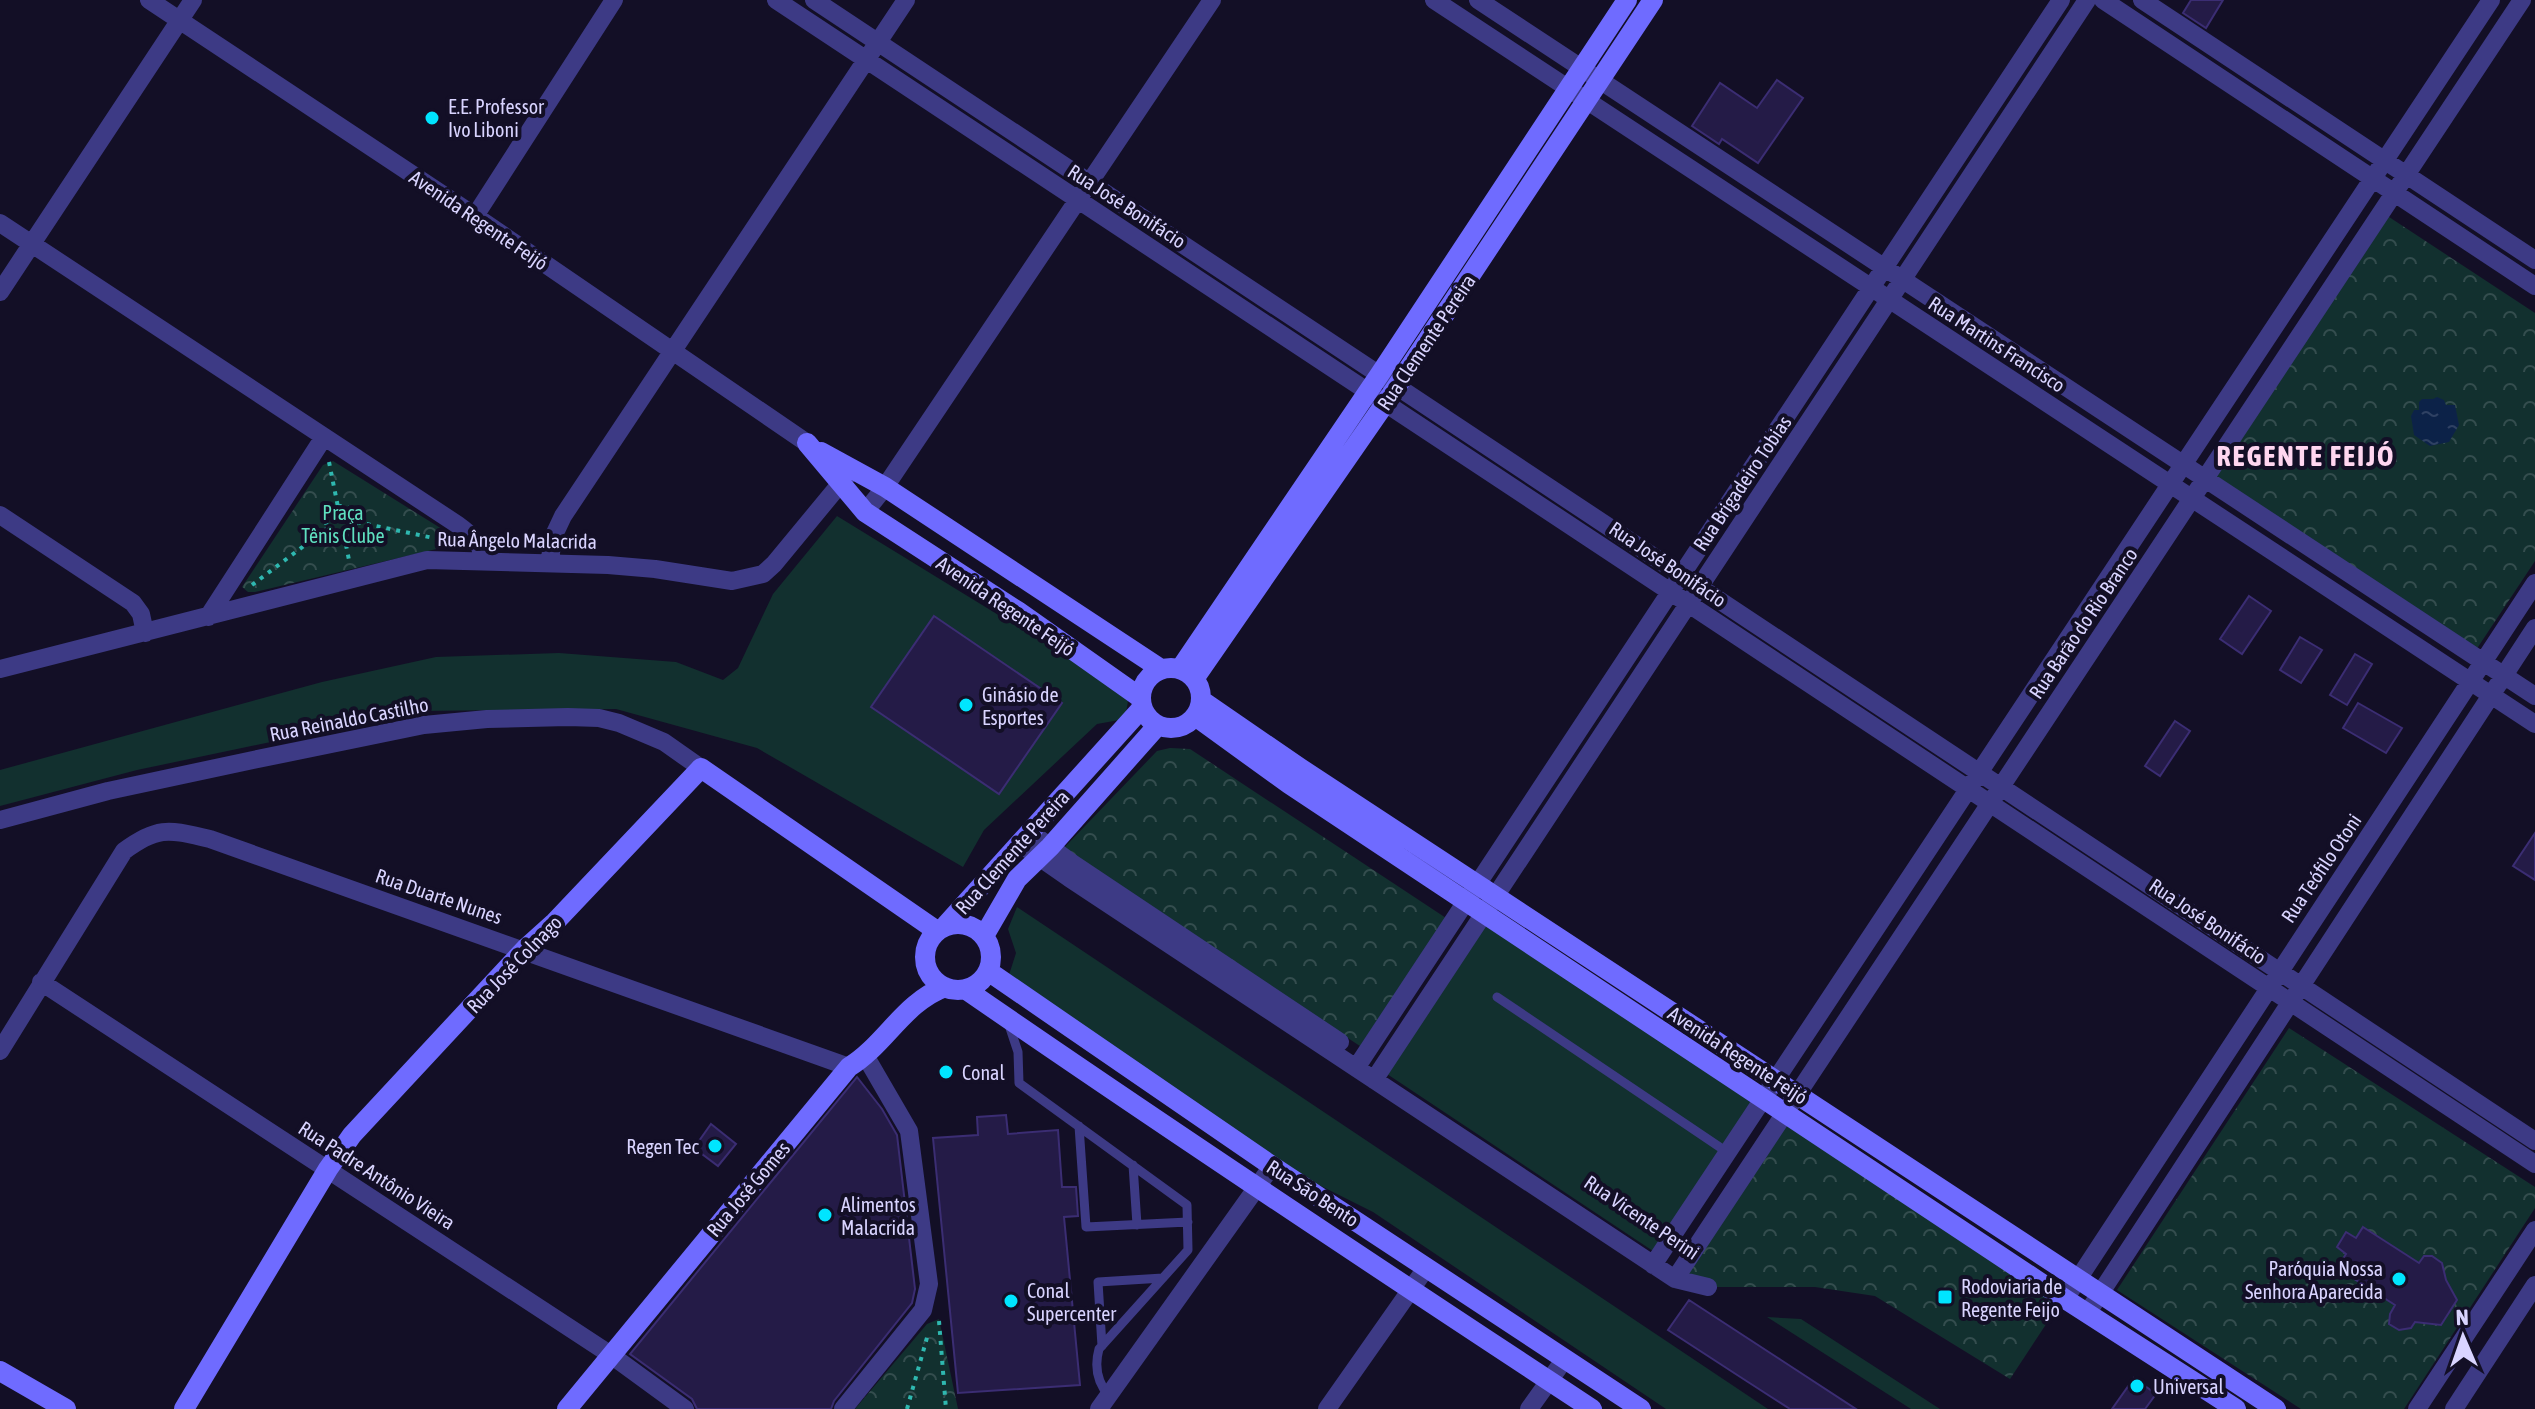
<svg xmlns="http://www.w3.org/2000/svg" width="2535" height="1409" font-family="'Asap Condensed',sans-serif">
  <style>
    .green { fill: #12302f }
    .park { fill: url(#park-crowns) }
    .water { fill: url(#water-ripples) }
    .building { fill: #241b47; stroke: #3b2d73; stroke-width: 2 }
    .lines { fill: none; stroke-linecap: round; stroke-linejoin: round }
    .path { stroke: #2fb8b0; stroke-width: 4; stroke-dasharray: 4 6; stroke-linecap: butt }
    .lane { stroke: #3d3a85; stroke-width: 9 }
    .street { stroke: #3d3a85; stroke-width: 18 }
    .secondary { stroke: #6f6bff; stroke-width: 20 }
    .poi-dot { fill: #00e5ff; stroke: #130f26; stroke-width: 3 }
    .labels { text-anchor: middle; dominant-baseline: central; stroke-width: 8; stroke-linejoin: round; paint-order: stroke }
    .poi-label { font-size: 20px; fill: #d9d4ff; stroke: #130f26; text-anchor: start }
    .street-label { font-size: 20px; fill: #d9d4ff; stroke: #130f26 }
    .park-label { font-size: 20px; fill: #5fe0c0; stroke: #130f26 }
    .district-label { font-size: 28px; font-weight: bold; letter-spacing: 2px; fill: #ffd6f0; stroke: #130f26 }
  </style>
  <defs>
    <pattern id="park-crowns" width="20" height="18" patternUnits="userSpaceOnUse" patternTransform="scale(2)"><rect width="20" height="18" fill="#12302f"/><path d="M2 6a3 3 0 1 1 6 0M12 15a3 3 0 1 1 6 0" fill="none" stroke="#344d4e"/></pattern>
    <pattern id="water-ripples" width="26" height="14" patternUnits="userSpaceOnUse" patternTransform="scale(2)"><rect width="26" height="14" fill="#0c2248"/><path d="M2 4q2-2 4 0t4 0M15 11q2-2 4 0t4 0" fill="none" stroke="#2f4163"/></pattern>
  </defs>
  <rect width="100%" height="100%" fill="#130f26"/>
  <path class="green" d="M837,516l292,179 -4,24 -28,5 -113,106 -21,37 -206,-119 -141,-39 -197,2 -282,59 -137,36v-36l322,-88 114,-25 123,-4 117,9 47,18 15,-12 35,-74z
    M1017,907l751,502h-102l-293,-197 -172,-86 -193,-148 8,-25 -8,-24z
    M1485,913l279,184 -105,158 -278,-185z
    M1767,1317l34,2 139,90h-29z"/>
  <path class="park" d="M2386,215l149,98v248l-61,92 -263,-173z
    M333,461l117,73 -1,12 -194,46h-7l-6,-5 81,-122z
    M1170,748l20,1 256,169 -86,128 -298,-196 95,-99z
    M2289,1028l246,159v21l-131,201h-103l-184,-119z
    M1786,1111l274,192 -50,76 -135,-83 -60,-9h-107l-27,-18z
    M939,1319l19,90h-103l72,-85z"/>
  <path class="water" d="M2437,397l7,3 2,5h9l4,20 -10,17 -19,4 -16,-11 -3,-19 3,-6h5v-8l3,-3h11z"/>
  <path class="building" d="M2191,0h32l-17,28 -23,-15z
    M1777,80l26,18 -45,65 -36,-24 -3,5 -27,-18 28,-43 37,25z
    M2249,596l22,15 -29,43 -22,-15z
    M934,616l128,87 -63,91 -128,-87z
    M2300,637l22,13 -21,33 -21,-13z
    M2355,654l17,10 -25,41 -17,-10z
    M2358,703l44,25 -16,25 -43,-25z
    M2175,721l15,10 -30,45 -15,-10z
    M2535,833v47l-22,-14z
    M857,1077l25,32 15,26 18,154 -3,14 -78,98 -3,8h-134l-5,-10 -62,-45z
    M1006,1115l2,19 50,-4 4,57h14l2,29 -14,1 16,168 -122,8 -25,-255 45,-3 -1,-18z
    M711,1124l25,20 -18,22 -24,-18z
    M2363,1227l56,36 5,-7h8l10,7 4,17 11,20 -16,25 -26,-3 -4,6 -12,2 -10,-6 1,-10 5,-9 -58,-37 9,-14 -9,-7 9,-15 10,6z
    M1689,1300l92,60 75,49h-66l-42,-27 -80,-52z
    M2134,1378l22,16 -11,15h-33z"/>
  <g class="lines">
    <path class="path" d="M329,462l9,45
      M326 521a15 15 0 1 1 30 0a15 15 0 1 1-30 0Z
      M357,522l86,18
      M344,535l5,25
      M252,585l77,-58
      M939,1321l7,88
      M907,1409l21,-75"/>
    <path class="lane" d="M1497,997l230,155
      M1009,1025l9,27 1,31 168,122 1,45 -89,99c-5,18 -2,33 10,47
      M1079,1126l7,101 102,-5
      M1133,1165l4,60
      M1102,1346l-4,-64 65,-4"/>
    <path class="street" d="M149,0l326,216 332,227
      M776,0l1759,1164
      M814,0l1721,1141
      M1434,0l1101,724
      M1478,0l1057,696
      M2103,0l432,286
      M2142,0l393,260
      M475,216l139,-216
      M0,223l458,302c14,10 22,19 28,35
      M0,292l193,-292
      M865,512l20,-25 327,-487
      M0,515l133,88 8,11 4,19
      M549,562l6,-29 8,-17 343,-516
      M208,617l116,-180
      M0,669l427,-109 181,5 47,4 77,12 31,-7 11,-10 76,-92
      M0,820l108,-29 145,-31 171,-35 63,-6 81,-2 31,1 20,5 45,19 37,26
      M1030,832l42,31 268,179
      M1019,843l50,35 606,401 33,8
      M41,982l570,373 74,54
      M0,1051l124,-200c35,-26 46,-21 86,-12l639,228
      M1356,1068l705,-1068
      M1374,1080l713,-1080
      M1653,1265l838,-1265
      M1675,1279l847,-1279
      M2065,1299l470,-716
      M2092,1306l443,-678
      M843,1409l80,-99 6,-26 -20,-153 -43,-74
      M1099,1409l173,-243
      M1327,1409l99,-141
      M1529,1409l35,-49
      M2417,1409l118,-179
      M2454,1409l81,-124"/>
    <path class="secondary" d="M807,443l58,69 154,100 122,86
      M821,452l64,35 276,182
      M1141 698a30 30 0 1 1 60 0a30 30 0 1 1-60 0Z
      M1180,669l200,-295 247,-374
      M1194,679l203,-293 256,-386
      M1201,700l99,68 976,641
      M1195,716l94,68 776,515 171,110
      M925 957a33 33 0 1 1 66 0a33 33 0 1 1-66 0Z
      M946,925l196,-217
      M984,936l33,-57 33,-32 108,-122
      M988,971l284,195 369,243
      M965,989c207,143 417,282 627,420
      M0,1371l66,38
      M184,1409l144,-240 24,-34 173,-186 30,-27 146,-154 236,163
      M567,1409l282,-342c36,-22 55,-65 96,-80"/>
  </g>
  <g class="poi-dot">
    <circle cx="432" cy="118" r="8"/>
    <circle cx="966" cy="705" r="8"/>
    <circle cx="946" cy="1072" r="8"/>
    <circle cx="715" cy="1146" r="8"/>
    <circle cx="825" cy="1215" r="8"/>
    <circle cx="2399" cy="1279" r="8"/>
    <rect x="1937" y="1289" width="16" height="16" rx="4"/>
    <circle cx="1011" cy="1301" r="8"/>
    <circle cx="2137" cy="1386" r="8"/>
  </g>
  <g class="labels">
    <g class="poi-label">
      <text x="448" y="106">E.E. Professor<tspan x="448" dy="23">Ivo Liboni</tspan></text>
      <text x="982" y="694">Ginásio de<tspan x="982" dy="23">Esportes</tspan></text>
      <text x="962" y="1072">Conal</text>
      <text x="699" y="1146" text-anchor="end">Regen Tec</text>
      <text x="841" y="1204">Alimentos<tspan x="841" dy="23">Malacrida</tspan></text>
      <text x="2383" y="1268" text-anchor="end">Paróquia Nossa<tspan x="2383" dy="23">Senhora Aparecida</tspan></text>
      <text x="1961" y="1286">Rodoviaria de<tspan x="1961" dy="23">Regente Feijo</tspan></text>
      <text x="1027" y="1290">Conal<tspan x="1027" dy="23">Supercenter</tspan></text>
      <text x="2153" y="1386">Universal</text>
    </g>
    <g class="street-label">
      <text transform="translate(1127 206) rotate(33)">Rua José Bonifácio</text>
      <text transform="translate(479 220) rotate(34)">Avenida Regente Feijó</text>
      <text transform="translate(1426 342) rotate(-56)">Rua Clemente Pereira</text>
      <text transform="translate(1997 344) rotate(33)">Rua Martins Francisco</text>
      <text transform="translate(1742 483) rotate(-56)">Rua Brigadeiro Tobias</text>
      <text transform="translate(517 540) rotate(1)">Rua Ângelo Malacrida</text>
      <text transform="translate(1668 564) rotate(34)">Rua José Bonifácio</text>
      <text transform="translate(1006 606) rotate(34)">Avenida Regente Feijó</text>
      <text transform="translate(2083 623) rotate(-56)">Rua Barão do Rio Branco</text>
      <text transform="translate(349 719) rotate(-11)">Rua Reinaldo Castilho</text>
      <text transform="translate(1012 852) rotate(-48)">Rua Clemente Pereira</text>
      <text transform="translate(2321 868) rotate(-56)">Rua Teófilo Otoni</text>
      <text transform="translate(439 896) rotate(19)">Rua Duarte Nunes</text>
      <text transform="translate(2208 921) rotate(34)">Rua José Bonifácio</text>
      <text transform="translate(514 964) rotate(-46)">Rua José Colnago</text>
      <text transform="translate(1738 1055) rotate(33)">Avenida Regente Feijó</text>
      <text transform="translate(377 1175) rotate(33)">Rua Padre Antônio Vieira</text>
      <text transform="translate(748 1189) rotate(-50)">Rua José Gomes</text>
      <text transform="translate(1313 1193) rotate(33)">Rua São Bento</text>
      <text transform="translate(1642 1217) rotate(34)">Rua Vicente Perini</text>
    </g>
    <g class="park-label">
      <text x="343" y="512">Praça<tspan x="343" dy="23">Tênis Clube</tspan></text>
    </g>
    <g class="district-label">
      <text x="2306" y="456">REGENTE FEIJÓ</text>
    </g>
  </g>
  <g transform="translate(2463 1337) rotate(358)" stroke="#130f26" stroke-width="6" paint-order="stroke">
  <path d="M0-6L14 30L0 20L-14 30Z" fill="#d9d4ff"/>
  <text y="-12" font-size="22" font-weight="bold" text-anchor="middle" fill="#d9d4ff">N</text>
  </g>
</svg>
